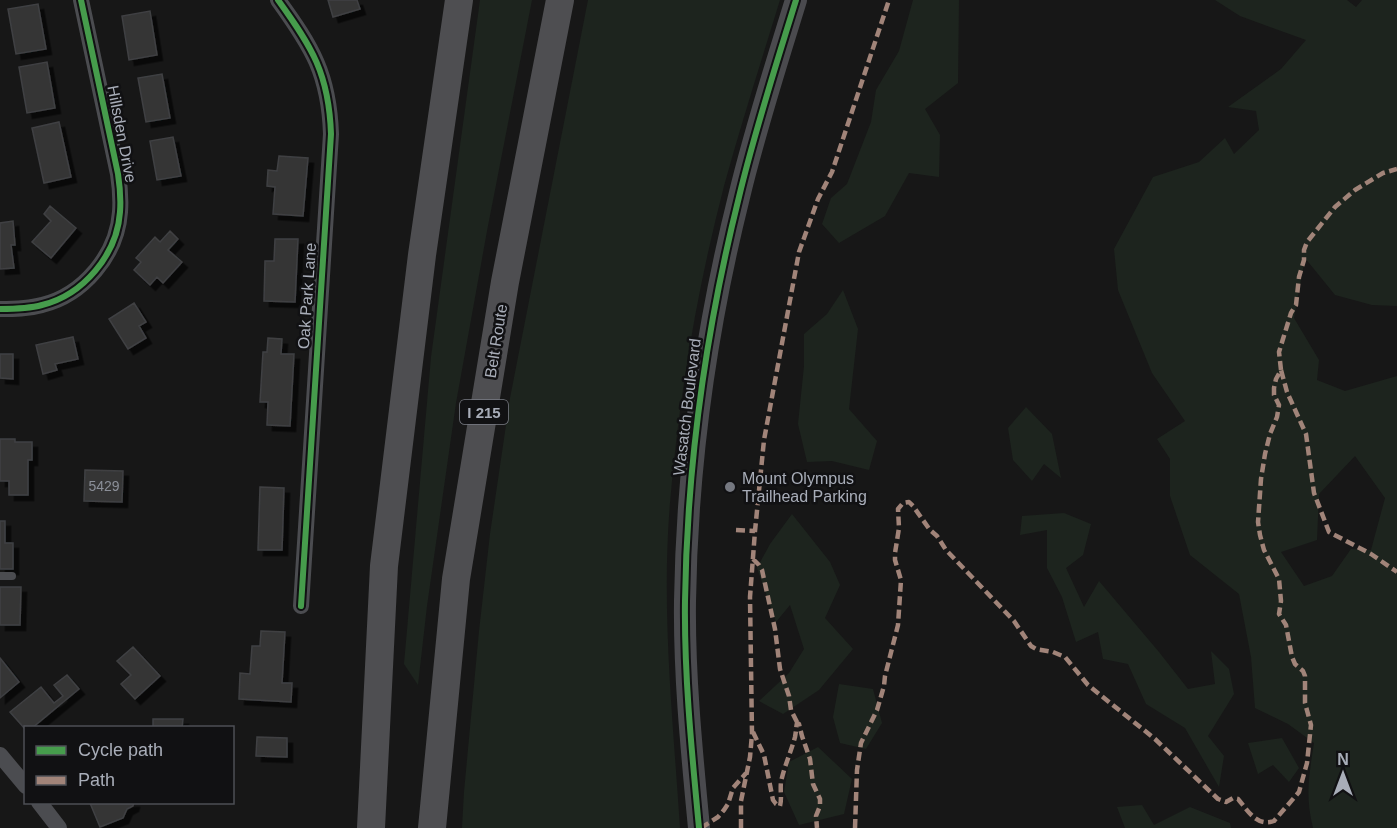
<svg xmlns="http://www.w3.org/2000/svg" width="1397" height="828" font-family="Arial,sans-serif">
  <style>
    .green { fill: #1d241e; fill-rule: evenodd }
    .building { fill: #353536; stroke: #3f4043; stroke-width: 1.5; filter: url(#shadow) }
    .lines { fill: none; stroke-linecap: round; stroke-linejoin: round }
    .lane { stroke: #4b4c50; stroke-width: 8 }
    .street { stroke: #4b4c50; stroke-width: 16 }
    .secondary { stroke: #4a4a4e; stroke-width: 22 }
    .highway { stroke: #4e4e51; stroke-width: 28 }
    .quiet { stroke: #a18479; stroke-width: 4.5; stroke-dasharray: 9 4.5; stroke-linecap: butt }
    .cycleway-casing { stroke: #111113; stroke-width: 10 }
    .cycleway { stroke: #469c4c; stroke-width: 6 }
    .poi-dot { fill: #757880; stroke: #111113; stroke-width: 2 }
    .labels { text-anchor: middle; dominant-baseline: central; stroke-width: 5; stroke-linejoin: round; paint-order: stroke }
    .number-label { font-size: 14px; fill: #8b8f98 }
    .shield { fill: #111113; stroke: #7b7e86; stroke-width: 1.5 }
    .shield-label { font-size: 15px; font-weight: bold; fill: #a8adb8 }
    .street-label { font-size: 16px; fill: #a8adb8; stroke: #111113 }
    .poi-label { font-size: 16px; fill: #a8adb8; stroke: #111113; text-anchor: start }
  </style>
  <defs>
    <filter id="shadow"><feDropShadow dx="5.5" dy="5.5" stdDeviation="0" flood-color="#0009"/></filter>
  </defs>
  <rect width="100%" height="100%" fill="#171717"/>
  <path class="green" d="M480,0h52l-45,231 -31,172 -29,203 -9,79 -14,-21 27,-307z
    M588,0h192c-19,62 -39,124 -56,186 -27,104 -45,210 -54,317 -9,108 3,217 10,325h-218l2,-36 15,-161 11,-97 20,-136z
    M913,0h46l-1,83 -33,26 15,26 -1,42 -30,-4 -24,43 -46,27 -17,-19 9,-26 16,-14 24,-62 5,-32 23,-39z
    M1215,0h132l9,7 6,-7h35v306l-25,-1 -37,-10 -30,-37 -11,60 25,42 -2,20 28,11 52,-15v452h-84c-8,-32 -4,-53 1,-85l-26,-19 -33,-16 -4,-51 -12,-63 -49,-39 -20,-59v-37l-13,-20 28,-18 -33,-48 -34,-83 -4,-41 39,-72 46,-15 26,-24 9,16 25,-24 -3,-19 -28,-4 53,-38 25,-29 -66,-24zM1355,456l30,42 -14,52 -20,-1 -19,27 -28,10 -23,-34 36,-12 2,-46z
    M843,290l15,39 -9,80 28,32 -8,29 -37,-9 -25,1 -9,-38 6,-58v-32l23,-20z
    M1026,407l26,27 9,44 -17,-14 -12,17 -19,-21 -5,-32z
    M1064,513l27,11 -8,31 -17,13 18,39 15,-26 60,71 29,37 27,-5 -4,-33 18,18 5,25 -26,42 16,20 -5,31 -34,-59 -39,-24 -18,-40 -25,-5 -5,-27 -22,10 -14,-45 -15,-29v-38l-27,5 2,-19z
    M792,514l38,48 10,23 -15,33 28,31 -34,41 -36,24 -24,-13 30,-28 15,-24 -14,-44 -14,17 -19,-54 13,-24z
    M839,684l34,5 9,34 -16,26 -26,-6 -7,-26z
    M1282,738l17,30 -10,14 -16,-17 -15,9 -10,-31z
    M818,747l34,32 -8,35 -45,11 -15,-33 5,-30z
    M1142,805l12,20 36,-18 40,16 1,5h-106l-8,-21z"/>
  <path class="building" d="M328,0h29l3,9 -27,8z
    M38,4l8,45 -30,5 -8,-45z
    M150,11l7,44 -28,5 -7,-44z
    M47,62l8,46 -28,5 -8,-46z
    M162,74l8,44 -24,4 -8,-44z
    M59,122l12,55 -27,6 -12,-55z
    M173,137l8,39 -24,4 -7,-39z
    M279,156l29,2 -5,58 -30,-2 2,-27 -8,-1 1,-16 9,1z
    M50,206l26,22 -25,30 -19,-16 19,-21 -7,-7z
    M13,221l2,24h-4l3,23 -14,1v-46z
    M170,231l8,8 -10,11 14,12 -19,21 -6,-6 -7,8 -16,-15 7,-8 -5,-4 19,-21 5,5z
    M275,239h23l-3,63 -31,-1 1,-40h9z
    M134,303l12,19 -7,4 7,12 -18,11 -19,-30z
    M73,337l5,22 -23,5 2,6 -14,4 -7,-29z
    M268,338l14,1 -1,15h13l-4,72 -23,-1 1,-23h-8l3,-50h4z
    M0,354h13v25l-13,-1z
    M0,439h15v3h17v18h-4v35h-19v-14h-9z
    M85,470l38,1 -1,31 -38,-1z
    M260,487l24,1 -2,62h-24z
    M0,521h5v22h8v26h-13z
    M0,587h21l-1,38h-20z
    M261,631l24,1 -3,51h10l-1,19 -52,-3 1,-26 10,1 2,-28h8z
    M133,647l27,29 -25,23 -14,-15 10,-9 -14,-14z
    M0,658l19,24 -19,16z
    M67,675l12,14 -47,39h-6v2l-16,-18 31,-25 13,16 9,-7 -9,-11z
    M153,719h30l-1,9h-29z
    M257,737l30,1v19l-31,-1z
    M134,802l-1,4 -6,3 -4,9 -23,9 -10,-24z"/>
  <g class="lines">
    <path class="lane" d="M0,576h12"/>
    <path class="street" d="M278,0c34,47 51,74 53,134l-30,472
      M0,309c14,0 28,0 42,-4 41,-10 75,-50 78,-93 1,-13 0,-25 -2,-38l-37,-174
      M0,755l26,31
      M39,802l20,26"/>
    <path class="secondary" d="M699,828c-7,-74 -15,-153 -14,-227 2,-136 21,-272 54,-404 16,-67 37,-132 57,-197"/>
    <path class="highway" d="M371,828l13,-262 38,-311 37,-255
      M432,828l24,-249 49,-297 55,-282"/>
    <path class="quiet" d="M1281,370l-2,-18 12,-39 5,-8 3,-28 5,-17v-10l3,-8 28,-35 20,-17 28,-17 14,-4
      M736,530l19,1
      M753,559l6,6 3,5 13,59 5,40 9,27 2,14 7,14
      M753,732l11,23 9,45 3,4 4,2c2,-7 0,-16 1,-24 3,-15 10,-30 14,-45 1,-5 1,-9 2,-14l2,1 3,12 8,23 3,25 7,15v7l-4,10 1,12
      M701,828l17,-11 6,-7 4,-6 5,-16 14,-16
      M741,828v-27l9,-44 2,-23 -2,-137 5,-66 9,-91 35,-188 19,-53 14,-27 57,-172
      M855,828l2,-58 4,-27 16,-33 7,-24 1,-10 13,-51 3,-45 -6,-20v-7l4,-25 -1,-19 5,-6 6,-1 4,4 17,24 7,6 9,14 68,71 17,25 5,3 17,3 12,5 23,28 67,54 63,60 8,3 7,-4 5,1c10,12 19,28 36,22l25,-29 8,-29 4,-38 -6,-22v-27l-2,-5 -8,-7 -3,-7 -6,-32 -7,-11 2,-13 -2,-22 -15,-29 -4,-15 -2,-13 3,-43 4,-25 5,-20 7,-17 2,-12 -5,-10v-7l2,-9 5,-9 6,22 19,42 8,59 15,39 42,22 26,18"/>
    <g class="cycleway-casing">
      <path id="cycleway" d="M278,0c34,47 51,74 53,134l-30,472
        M0,309c14,0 28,0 42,-4 41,-10 75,-50 78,-93 1,-13 0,-25 -2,-38l-37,-174
        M699,828c-7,-74 -15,-153 -14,-227 2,-136 21,-272 54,-404 16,-67 37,-132 57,-197"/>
    </g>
    <use href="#cycleway" class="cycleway"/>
  </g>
  <circle class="poi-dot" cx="730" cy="487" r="6"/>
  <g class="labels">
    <g class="number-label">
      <text x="104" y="486">5429</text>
    </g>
    <rect class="shield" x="460" y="400" width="48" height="24" rx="4.5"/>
    <g class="shield-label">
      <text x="484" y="412">I 215</text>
    </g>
    <g class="street-label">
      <text transform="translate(122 134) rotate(79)">Hillsden Drive</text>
      <text transform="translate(307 296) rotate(-86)">Oak Park Lane</text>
      <text transform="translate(496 341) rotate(-81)">Belt Route</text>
      <text transform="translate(687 407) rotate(-83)">Wasatch Boulevard</text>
    </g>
    <g class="poi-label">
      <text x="742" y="478">Mount Olympus<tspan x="742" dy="18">Trailhead Parking</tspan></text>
    </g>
  </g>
  <rect x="24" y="726" width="210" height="78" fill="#111113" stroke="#4d4f55" stroke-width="1.5"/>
  <rect x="36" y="746" width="30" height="9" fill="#469c4c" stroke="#4d4f55" stroke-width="1.5"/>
  <text x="78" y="756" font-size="18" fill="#a8adb8">Cycle path</text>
  <rect x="36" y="776" width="30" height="9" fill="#a18479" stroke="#4d4f55" stroke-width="1.5"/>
  <text x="78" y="786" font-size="18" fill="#a8adb8">Path</text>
  <g transform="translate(1343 774)" stroke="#111113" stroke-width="4.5" paint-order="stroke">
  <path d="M0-4.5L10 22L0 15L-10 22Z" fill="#a8adb8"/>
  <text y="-9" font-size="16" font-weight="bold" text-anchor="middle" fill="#a8adb8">N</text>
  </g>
</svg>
